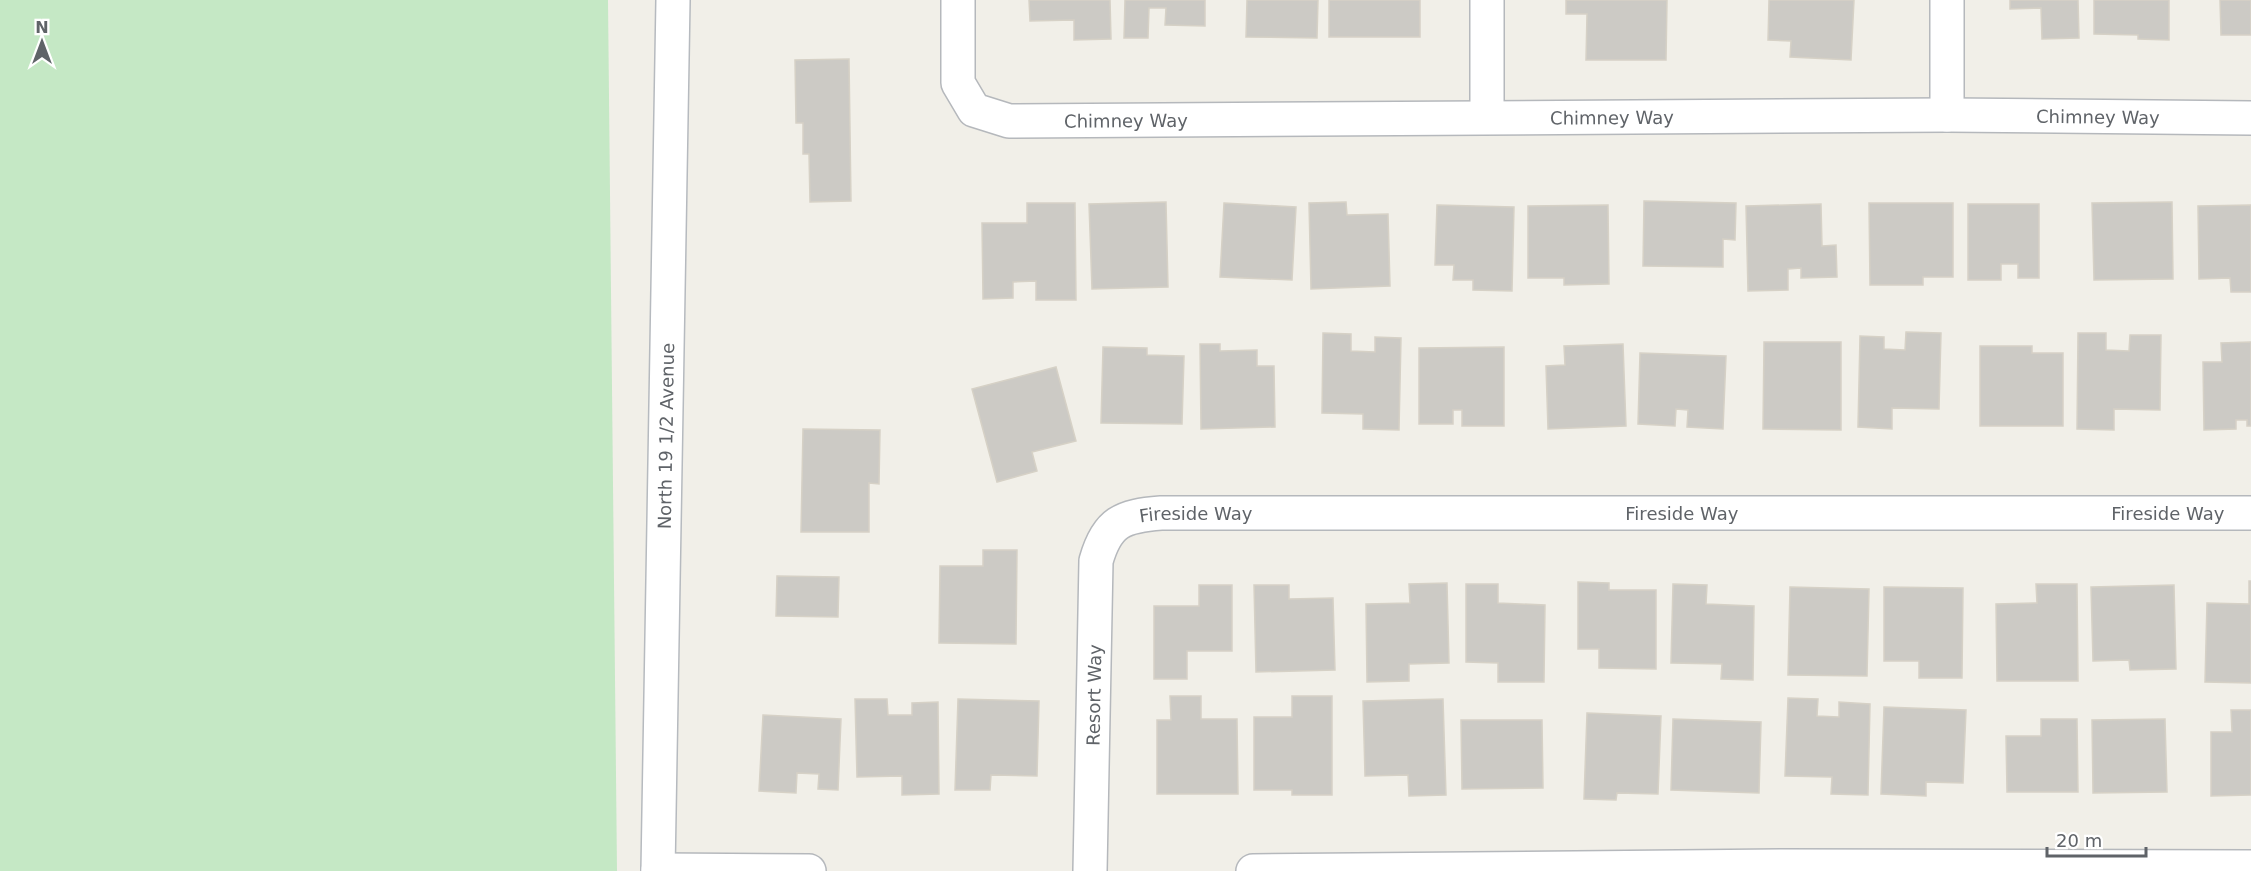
<svg xmlns="http://www.w3.org/2000/svg" width="2251" height="871" font-family="'DejaVu Sans',sans-serif">
  <style>
    .green { fill: #c5e8c5 }
    .building { fill: #cccac5; stroke: #d6d1c6; stroke-width: 1.5 }
    .lines { fill: none; stroke-linecap: round; stroke-linejoin: round }
    .minor-casing { stroke: #b5b8bc; stroke-width: 36 }
    .secondary-casing { stroke: #b6babf; stroke-width: 36 }
    .minor { stroke: #fff; stroke-width: 33 }
    .secondary { stroke: #fff; stroke-width: 33 }
    .labels { text-anchor: middle; dominant-baseline: central; stroke-width: 4.5; stroke-linejoin: round; paint-order: stroke }
    .street-label { font-size: 18px; fill: #5f6368; stroke: #fff }
  </style>
  <rect width="100%" height="100%" fill="#f1efe8"/>
  <path class="green" d="M0,0h608l9,871h-617z"/>
  <path class="building" d="M1029,0h81l1,39 -37,1v-20l-44,1z
    M1125,0h80v26l-40,-1 1,-17h-17l-1,30h-24z
    M1247,0h71l-1,38 -71,-1z
    M1329,0h91v37h-91z
    M1566,0h101l-1,60h-80l1,-46h-21z
    M1769,0h85l-3,60 -61,-3 1,-16 -23,-1z
    M2010,0h68l1,38 -37,1 -1,-31 -31,1z
    M2094,0h75v40l-31,-1v-4l-44,-1z
    M2220,0h31v35h-30z
    M849,59l2,142 -41,1 -1,-48h-6v-31h-7l-1,-63z
    M1644,201l92,2 -1,37 -12,-1v28l-80,-1z
    M1166,202l2,85 -76,2 -3,-85z
    M1346,202l1,13 41,-1 2,72 -79,3 -2,-86z
    M2172,202l1,77 -79,1 -2,-77z
    M1027,203h48l1,97h-40v-19l-23,1v16l-30,1 -1,-76h45z
    M1224,203l72,4 -4,73 -72,-3z
    M1869,203h84v74h-30v8h-53z
    M1821,204l1,42 14,-1 1,32 -36,1v-10l-13,1v21l-40,1 -2,-85z
    M1968,204h71v74h-21v-14h-17v16h-33z
    M1437,205l77,2 -2,84 -39,-1v-10h-20l1,-15h-19z
    M1608,205l1,79 -45,1v-7h-36v-72z
    M2251,205v87h-20l-1,-14 -31,1 -1,-73z
    M1906,332l35,1 -2,76 -47,-1v21l-34,-2 2,-91 24,1v12l21,1z
    M1323,333l28,1v17l24,1v-15l26,1 -2,92 -36,-1v-15l-41,-1z
    M2078,333h28v17l23,1 1,-16h31l-1,75 -46,-1v21l-37,-1z
    M1764,342h77v88l-78,-1z
    M2251,342v84h-4v-6h-11v9l-32,1 -1,-68h19l-1,-19z
    M1200,344h20v7l37,-1v16h17l1,61 -74,2z
    M1623,344l3,82 -78,3 -2,-63 19,-1 -1,-19z
    M1980,346h52v7h31v73h-83z
    M1103,347l44,1v7l37,1 -2,68 -81,-1z
    M1504,347v79h-42v-16h-9v14h-34v-76z
    M1640,353l86,3 -3,73 -36,-2 1,-17 -12,-1 -1,17 -37,-2z
    M1056,367l20,74 -44,11 5,19 -40,11 -25,-93z
    M803,429l77,1 -1,54 -10,-1v49h-68z
    M983,550h34l-1,94 -77,-1 1,-77h43z
    M777,576l62,1 -1,40 -62,-1z
    M2249,581h2v102l-46,-1 2,-79 42,1z
    M1578,582l31,1v7h47v79l-57,-1v-19h-21z
    M1447,583l2,80 -40,1v17l-42,1 -1,-78 44,-1 -1,-19z
    M1466,584h32v19l47,2 -1,77h-46v-19l-32,-1z
    M1673,584l34,1 -1,19 48,2 -1,74 -32,-1 1,-15 -51,-1z
    M2036,584h41l1,97h-81l-1,-77 41,-1z
    M1199,585h33v66h-45v28h-33v-73h45z
    M1254,585h35v14l44,-1 2,72 -79,2z
    M2174,585l2,84 -46,1 -1,-10 -36,1 -2,-74z
    M1790,587l79,2 -2,87 -79,-1z
    M1884,587l79,1 -1,90h-43v-17h-35z
    M1170,696h31v23h36l1,75h-81v-74h14z
    M1292,696h40v99h-40v-5h-38v-73h38z
    M1788,698l30,1 -1,17 22,1v-15l31,2 -2,91 -37,-1 1,-17 -47,-1z
    M855,699h32l1,16h24v-12l26,-1 1,92 -37,1v-19l-45,1z
    M958,699l81,2 -2,75 -46,-1 -1,15h-35z
    M1443,699l3,96 -37,1 -1,-21 -43,1 -2,-75z
    M1884,707l82,3 -3,73 -37,-1v14l-45,-2z
    M2231,710h20v85l-40,1v-64h21z
    M1587,713l74,3 -3,78 -41,-1 -1,7 -32,-1z
    M763,715l78,4 -3,71 -20,-1 1,-15 -22,-1 -1,20 -37,-2z
    M1673,719l88,3 -2,71 -88,-3z
    M2041,719h36l1,73h-71l-1,-56h35z
    M2165,719l2,73 -74,1 -1,-73z
    M1461,720h81l1,68 -81,1z"/>
  <g class="lines">
    <g class="minor-casing">
      <g id="minor">
        <path id="s1" d="M958,0v83l16,27 35,11 938,-6 304,3"/>
        <path d="M1947,0v115"/>
        <path d="M1487,116v-116"/>
        <path d="M658,870l151,1"/>
        <path id="s2" d="M1090,871l6,-310c11,-39 26,-45 65,-48h1090"/>
        <path d="M1253,871l528,-5 470,1"/>
      </g>
    </g>
    <g class="secondary-casing">
      <g id="secondary">
        <path id="s3" d="M658,871l15,-871"/>
      </g>
    </g>
    <use href="#minor" class="minor"/>
    <use href="#secondary" class="secondary"/>
  </g>
  <g class="labels">
    <g class="street-label">
      <text stroke="none"><textPath href="#s1" startOffset="754">Chimney Way</textPath></text>
      <text stroke="none"><textPath href="#s1" startOffset="1240">Chimney Way</textPath></text>
      <text stroke="none"><textPath href="#s1" startOffset="268">Chimney Way</textPath></text>
      <text stroke="none"><textPath href="#s3" startOffset="435">North 19 1/2 Avenue</textPath></text>
      <text stroke="none"><textPath href="#s2" startOffset="920">Fireside Way</textPath></text>
      <text stroke="none"><textPath href="#s2" startOffset="1406">Fireside Way</textPath></text>
      <text stroke="none"><textPath href="#s2" startOffset="434">Fireside Way</textPath></text>
      <text stroke="none"><textPath href="#s2" startOffset="176">Resort Way</textPath></text>
    </g>
  </g>
  <g transform="translate(42 42)" stroke="#ffffff" stroke-width="4.5" paint-order="stroke">
  <path d="M0-4.5L10 22L0 15L-10 22Z" fill="#5f6368"/>
  <text y="-9" font-size="16" font-weight="bold" text-anchor="middle" fill="#5f6368">N</text>
  </g>
  <path d="M2047 847v9h99v-9" fill="none" stroke="#5f6368" stroke-width="3"/>
  <text x="2056" y="847" font-size="18" fill="#5f6368" stroke="#ffffff" stroke-width="4.5" paint-order="stroke">20 m</text>
</svg>
